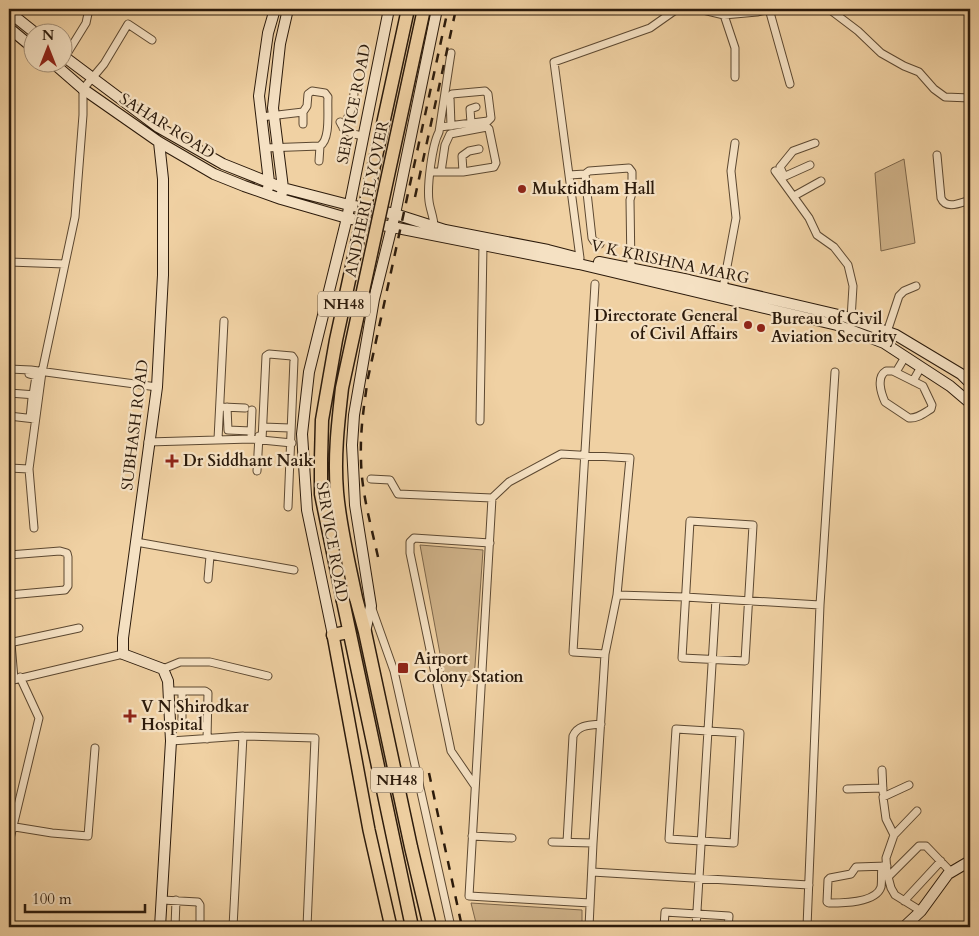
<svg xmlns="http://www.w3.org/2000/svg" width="979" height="936" font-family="Cardo,serif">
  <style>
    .green { fill: #cfb289; stroke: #7d664a }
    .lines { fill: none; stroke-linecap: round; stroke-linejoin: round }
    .street-casing { stroke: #5c4831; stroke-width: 9 }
    .secondary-casing { stroke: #2b1a0b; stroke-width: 12 }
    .primary-casing { stroke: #2b1a0b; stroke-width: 14 }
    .highway-casing { stroke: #2b1a0b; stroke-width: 15 }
    .street { stroke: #f5e1c3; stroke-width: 7 }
    .secondary { stroke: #f5e1c3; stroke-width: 10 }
    .primary { stroke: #f0d1a3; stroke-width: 11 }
    .highway { stroke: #f0d1a3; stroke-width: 12 }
    .rail { stroke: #2b1a0b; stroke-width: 2.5; stroke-dasharray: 9 9; stroke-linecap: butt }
    .highway-bridge-casing { stroke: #2b1a0b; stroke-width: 15; stroke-linecap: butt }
    .highway-bridge { stroke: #f0d1a3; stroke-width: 12 }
    .poi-dot { fill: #8f2418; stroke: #f5e1c3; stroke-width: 2 }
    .labels { text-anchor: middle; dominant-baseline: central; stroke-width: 4.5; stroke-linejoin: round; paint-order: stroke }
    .shield { fill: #f5e1c3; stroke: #685642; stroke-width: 1 }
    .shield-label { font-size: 15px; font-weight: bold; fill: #2b1a0b }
    .street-label { font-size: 16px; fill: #2b1a0b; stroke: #f5e1c3 }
    .poi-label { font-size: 16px; font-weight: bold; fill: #2b1a0b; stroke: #f5e1c3; text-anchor: start }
  </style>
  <rect width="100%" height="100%" fill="#f0d1a3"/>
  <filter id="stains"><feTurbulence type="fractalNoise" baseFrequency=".004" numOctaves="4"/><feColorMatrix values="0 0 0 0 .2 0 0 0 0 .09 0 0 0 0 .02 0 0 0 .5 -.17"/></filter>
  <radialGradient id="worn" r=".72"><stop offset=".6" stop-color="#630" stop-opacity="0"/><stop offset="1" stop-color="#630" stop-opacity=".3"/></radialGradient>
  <path class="green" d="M904,159l11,84 -34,8 -6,-78z
    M420,545l63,5 -9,130 -29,1z
    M471,903l111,7v17h-105z"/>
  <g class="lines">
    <g class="street-casing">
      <path id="street" d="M699,9l25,6 33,-3 13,-3
        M769,9l21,75
        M829,9l29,22 23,22 23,13 15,6 15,17 11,8 25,1
        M724,15l11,33v29
        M65,57l21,-34 3,-14
        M303,112v12
        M261,117l42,-5 4,-6 1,-12 4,-3 13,2 3,4c-1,13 3,42 -8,49l-55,2
        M340,122c5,11 12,12 23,14
        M471,123l-1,-14 6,-2
        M440,127l48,-6 3,-3 -3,-24 -3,-3 -33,3 -2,3 1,29
        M343,128l8,-18 3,-16
        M937,155l4,43c5,12 19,5 29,2
        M319,161l1,-15
        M775,171l34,47 8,17 17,12 14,18 5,21 -2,33
        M431,172h32l31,-5 2,-4 -7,-34 -2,-2 -37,7 -5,11 -4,27
        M463,172l-1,-16 7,-5 10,-2
        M585,174l4,-3 40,-3 3,4v21l-2,7 1,68
        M569,175l16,-1 7,64 2,3 6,3
        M784,176l-4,-9 13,-16 22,-8
        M781,178l29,-13
        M794,196l27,-15
        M434,227c0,-10 -4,-17 -5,-26 -2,-15 3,-56 10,-69l12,-79
        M9,262l56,2
        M579,264l1,-6 -26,-196 96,-34 27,-19
        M595,284l-22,368 32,2
        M723,288l13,-70 -5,-47 4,-28
        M887,332l12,-36 5,-5 12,-5
        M9,369l22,1 126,17
        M886,371h7l30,15 9,19 -1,4c-7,4 -14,10 -22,9l-24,-16c-4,-9 -9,-25 1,-31z
        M896,372l9,-15
        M29,374l7,2 -3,19
        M913,381l8,-14
        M9,393l27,2
        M223,407l22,1
        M227,407l1,23 23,1
        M9,416l26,3
        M30,418l2,-20
        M480,421l3,-176
        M263,427l27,1
        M251,434l1,-24
        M218,439l6,-118
        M262,440l4,-84 3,-2 23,2 2,3 -6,148
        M148,442l103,-3 41,4
        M9,468l20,1
        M257,471l2,-35
        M371,479l19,1 8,14 94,4
        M690,521l63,4 -8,136 -63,-3z
        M34,528l-5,-59 13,-97 33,-155 8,-102v-26l21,-25 24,-40 24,16
        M136,542l158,28
        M9,555l51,-4 7,2 1,4v29l-3,4 -56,5
        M208,579l2,-23
        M617,595l68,2 135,8
        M371,606l23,65 57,256
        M9,643l70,-15
        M11,643l3,36
        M163,669l17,-7h30l58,14
        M9,681l114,-27
        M169,691h36l3,2 -1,46
        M182,691v34l25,1
        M676,729l64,4 -6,110 -65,-4z
        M970,733v5
        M171,741l72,-5 72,2 -8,189
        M882,770l1,22
        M909,785l-26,12 3,22 8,16 23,-24
        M475,786l-24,-35 -41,-198v-11l4,-4 76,5
        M847,789l36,-1
        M9,826l43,7 36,3 7,-88
        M894,835l-8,23 1,15 4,15 4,7 26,16
        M472,836l40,2
        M552,842l41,1
        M567,842l6,-106c5,-11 16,-11 28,-12
        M9,843l30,-125 -19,-41
        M882,866c-1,7 0,15 -1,21 -5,16 -39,16 -52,16l-2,-1 1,-22 2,-2 21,-4 5,-7 31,-1
        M592,872l217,13
        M888,877l31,-31h7l25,26
        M162,900l36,2 2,3v22
        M904,901l37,-40
        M175,927l1,-27
        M233,927l10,-191
        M589,927l4,-84 12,-189 12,-59 13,-137 -69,-4 -52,28 -17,16 -23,398 121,7
        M664,927l1,-15 64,4 -1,11
        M696,927l20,-328
        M807,927l13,-322 15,-233"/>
    </g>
    <g class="secondary-casing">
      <path id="secondary" d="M9,12l25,20
        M9,28l23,19
        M62,55l96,72 65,37 60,24 66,17 46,9 50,16 103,20 27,7
        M52,62l31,27 76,53 55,32 30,12 37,13 66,19 232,46 258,61 47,18 66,43 20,17
        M159,142l4,37v96l-6,112 -34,251v16l40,15 5,12 3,60 -11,186
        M268,188l1,-6 -10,-86 9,-63 7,-24
        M282,193l1,-5 -10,-80 7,-64 8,-35
        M599,262l90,18 154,36 53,19 65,39 9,9
        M365,632l6,-26 -16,-101 -3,-60 2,-30 20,-116 21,-85 42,-205
        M333,635l-26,-125 -5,-76 7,-62 38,-154 42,-209
        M904,927l17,-16 27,-37 22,-13"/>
    </g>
    <g class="primary-casing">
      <path id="primary" d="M333,635l36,195 22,97"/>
    </g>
    <g class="highway-casing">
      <path id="highway" d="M356,598l9,34 46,215 19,80
        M343,601l69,326
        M333,635l15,-3"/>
    </g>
    <use href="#street" class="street"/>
    <use href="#secondary" class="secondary"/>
    <use href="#primary" class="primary"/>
    <use href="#highway" class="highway"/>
    <path class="rail" d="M415,197l41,-188
      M378,557c-7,-32 -17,-66 -17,-99 -1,-27 3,-53 7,-80l80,-369
      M429,773l33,154"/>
    <g class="highway-bridge-casing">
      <path id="highway-bridge" d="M356,598c-7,-35 -16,-70 -19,-106 -3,-35 1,-69 5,-104l82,-379
        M343,601l-22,-107v-35l1,-39 14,-80 72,-331"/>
    </g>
    <use href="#highway-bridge" class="highway-bridge"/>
  </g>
  <g class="poi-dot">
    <circle cx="522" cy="189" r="5"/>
    <circle cx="748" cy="325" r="5"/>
    <circle cx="761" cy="328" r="5"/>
    <path d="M169.5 453.5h5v5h5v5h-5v5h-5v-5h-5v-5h5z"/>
    <rect x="397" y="662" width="12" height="12" rx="2.5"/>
    <path d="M127.5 708.5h5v5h5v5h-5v5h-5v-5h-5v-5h5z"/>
  </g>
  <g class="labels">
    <g class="shield">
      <rect x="318" y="291.5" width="52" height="25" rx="4"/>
      <rect x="371" y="767.5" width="52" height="25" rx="4"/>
    </g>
    <g class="shield-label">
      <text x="344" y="304">NH48</text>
      <text x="397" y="780">NH48</text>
    </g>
    <g class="street-label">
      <text transform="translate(354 104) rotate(-79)">SERVICE ROAD</text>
      <text transform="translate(167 126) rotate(32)">SAHAR ROAD</text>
      <text transform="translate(367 199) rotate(-78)">ANDHERI FLYOVER</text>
      <text transform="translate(670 262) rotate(12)">V K KRISHNA MARG</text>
      <text transform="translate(135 425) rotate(-83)">SUBHASH ROAD</text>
      <text transform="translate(332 542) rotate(80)">SERVICE ROAD</text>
    </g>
    <g class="poi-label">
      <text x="532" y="189">Muktidham Hall</text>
      <text x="738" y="316" text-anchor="end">Directorate General<tspan x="738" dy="18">of Civil Affairs</tspan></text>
      <text x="771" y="319">Bureau of Civil<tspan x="771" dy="18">Aviation Security</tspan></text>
      <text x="183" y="461">Dr Siddhant Naik</text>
      <text x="414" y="659">Airport<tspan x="414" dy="18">Colony Station</tspan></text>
      <text x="141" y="707">V N Shirodkar<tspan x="141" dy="18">Hospital</tspan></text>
    </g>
  </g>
  <rect width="979" height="936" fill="none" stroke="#f0d1a3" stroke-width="30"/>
  <rect x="10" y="10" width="959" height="916" fill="none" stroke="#2b1a0b" stroke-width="2.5"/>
  <rect x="15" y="15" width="949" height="906" fill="none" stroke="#2b1a0b"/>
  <g transform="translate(48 48)"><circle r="24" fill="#f5e1c3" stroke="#a49179"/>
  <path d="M0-4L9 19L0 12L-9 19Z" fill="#8f2418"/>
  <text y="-8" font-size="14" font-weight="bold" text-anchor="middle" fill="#2b1a0b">N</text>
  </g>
  <path d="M25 904v8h120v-8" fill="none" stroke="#2b1a0b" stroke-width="2.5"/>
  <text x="32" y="904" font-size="15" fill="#2b1a0b" stroke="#f5e1c3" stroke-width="4" paint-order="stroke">100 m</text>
  <rect width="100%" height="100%" filter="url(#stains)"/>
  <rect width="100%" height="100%" fill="url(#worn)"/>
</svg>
